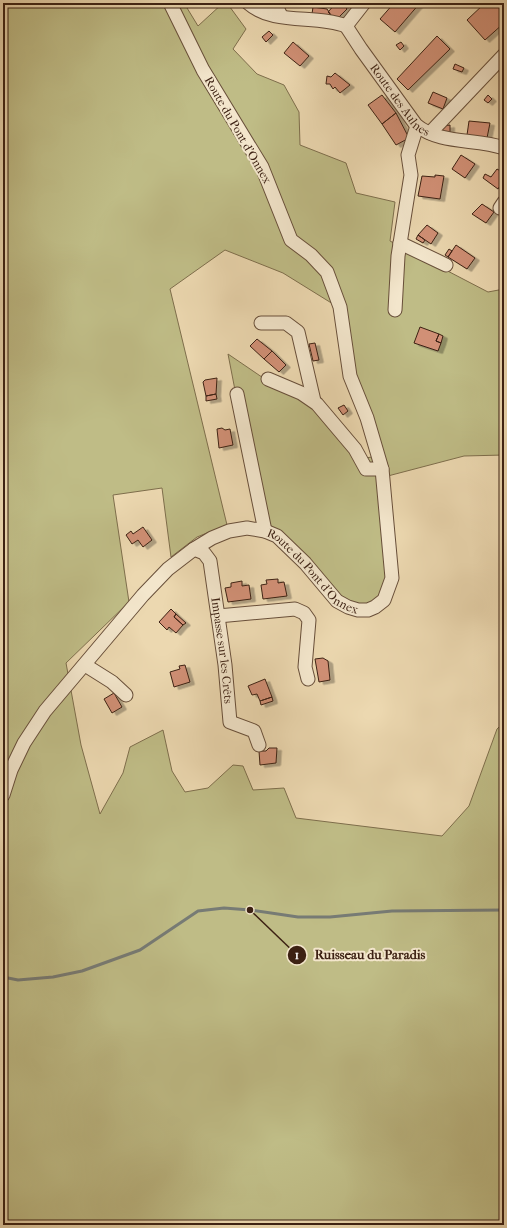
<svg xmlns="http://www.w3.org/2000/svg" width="507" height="1228" font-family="'IM FELL French Canon',serif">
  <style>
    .green { fill: #bfbc86; stroke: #7e6e4c }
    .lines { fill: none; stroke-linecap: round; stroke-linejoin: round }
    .stream { stroke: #777b75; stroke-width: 3 }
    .building { fill: #d19076; stroke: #3c2113; filter: url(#shadow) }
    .minor-casing { stroke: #684f3a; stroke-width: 15 }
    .minor { stroke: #f3e6cc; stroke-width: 13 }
    .labels { text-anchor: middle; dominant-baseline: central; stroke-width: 4; stroke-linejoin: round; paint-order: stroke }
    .street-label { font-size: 12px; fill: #3c2113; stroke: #f3e6cc }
    .leader { fill: none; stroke: #3c2113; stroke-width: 1.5 }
    .callout-dot { fill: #3c2113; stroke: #f3e6cc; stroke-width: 1.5 }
    .mark-label { font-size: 12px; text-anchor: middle; font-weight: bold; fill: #fff }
    .callout-label { font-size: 13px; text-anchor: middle; font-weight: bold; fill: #3c2113; stroke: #f3e6cc; stroke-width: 4; stroke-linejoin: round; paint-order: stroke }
  </style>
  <defs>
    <filter id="shadow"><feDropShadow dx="4.5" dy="2.5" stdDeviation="0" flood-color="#0004"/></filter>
  </defs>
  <rect width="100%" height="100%" fill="#ecd8b0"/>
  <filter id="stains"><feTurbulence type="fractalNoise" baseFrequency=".005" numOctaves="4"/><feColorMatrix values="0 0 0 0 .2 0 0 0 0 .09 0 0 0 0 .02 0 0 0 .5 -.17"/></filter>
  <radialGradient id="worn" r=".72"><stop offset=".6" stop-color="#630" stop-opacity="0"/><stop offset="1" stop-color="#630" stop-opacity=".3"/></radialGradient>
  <path class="green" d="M3,3h181l14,23 25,-23h4l19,26 -13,20 24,25 27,11 15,27 1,33 46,18 10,30 39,9 -5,39 98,51 16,-3v166l-40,1 -80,21 8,90 -17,40h-27l-88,-88 -32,-165 47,32 32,12 58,60 14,-2 -46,-152 -50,-31 -58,-23 -55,39 57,236 -30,12 -26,20 -9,-69 -49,7 16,107 -63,61 15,82 19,69 23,-41 7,-26 33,-17 9,41 13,21 23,-4 25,-23 10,1 10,24 31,-2 12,30 146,18 27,-30 28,-77 7,-7v503h-501z"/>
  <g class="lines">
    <path class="stream" d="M3,977l15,3 35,-3 29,-6 58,-21 58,-39 26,-3 26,2 48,7h32l62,-6 112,-1"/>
  </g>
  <path class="building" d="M336,3h6l5,6 -11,11 -8,-8z
    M394,3h26l-25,29 -15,-13z
    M485,3h19v20l-19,17 -18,-20z
    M313,7l14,2 4,6 -19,-1z
    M269,31l4,4 -7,7 -4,-5z
    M437,36l13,13 -42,41 -11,-11z
    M293,42l16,14 -9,10 -16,-13z
    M401,42l3,4 -4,4 -4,-5z
    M455,64l9,4 -2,4 -9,-3z
    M335,73l15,12 -10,8 -5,-6 -2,2 -3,-5h-4l1,-8 4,1z
    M433,92l14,6 -4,11 -15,-6z
    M382,95l14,18 -14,11 -14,-19z
    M488,95l4,4 -4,4 -4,-3z
    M396,113l13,25 -13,7 -14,-21z
    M469,121l21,2 -3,15 -20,-3z
    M450,125v8h-8l1,-7z
    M461,155l14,9 -10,14 -13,-9z
    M497,169l7,4v6l-6,10 -15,-11 2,-4 6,3z
    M435,175l9,1 -4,23 -22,-3 4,-20 13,1z
    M482,204l12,8 -8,11 -14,-9z
    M427,225l11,8 -7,11 -13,-9z
    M418,235l7,5 -2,3 -7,-4z
    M456,245l19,13 -8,11 -19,-12z
    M449,249l3,2 -4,6 -3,-2z
    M420,327l19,7 -3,7 5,2 -3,8 -24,-8z
    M439,334l4,2 -2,7 -5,-2z
    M257,339l15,12 -8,8 -14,-13z
    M315,343l4,17 -6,1 -4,-17z
    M272,351l14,14 -7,7 -15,-13z
    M217,378l-1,16 -10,2 -3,-14 2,-2z
    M216,394l1,5 -11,2v-5z
    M344,405l4,6 -5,4 -5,-7z
    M222,428l3,2 5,-1 3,16 -14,3 -2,-19z
    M143,527l9,13 -9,7 -5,-7 -6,4 -6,-9 5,-4 2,3z
    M278,579v4l6,-1 3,14 -24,3 -2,-14 6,-1 -1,-4z
    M242,581v5l7,-1 2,14 -23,3 -3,-14 6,-1v-4z
    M171,609l5,5 -2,3 9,8 -7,8 -7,-6 -2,3 -8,-8z
    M176,614l10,9 -3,2 -9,-8z
    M323,658l5,3 2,19 -11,2 -4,-23z
    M185,665l5,17 -16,5 -4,-15 10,-3 -1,-3z
    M265,679l7,18 -12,4 -3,-7 -5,1 -4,-9z
    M114,693l8,14 -10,6 -8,-14z
    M272,697l1,4 -12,4 -1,-4z
    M269,748h8l-1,15 -16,2 -1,-14h7z"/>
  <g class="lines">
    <g class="minor-casing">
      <g id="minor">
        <path d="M248,3c26,23 68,11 98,23"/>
        <path d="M275,3l6,13"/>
        <path id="s1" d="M364,3l-18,23 15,23 55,76c25,20 59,13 88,23"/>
        <path d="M430,133l74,-78"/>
        <path d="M500,208l4,-6"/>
        <path d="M400,243l46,22"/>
        <path d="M395,310l3,-54 13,-81 -3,-20 9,-29"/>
        <path d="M261,323h25l12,9 16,69"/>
        <path d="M268,379l33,14 16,11 38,45 11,20h16"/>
        <path d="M237,394l28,137"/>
        <path id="s2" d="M194,549l10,4 6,8 15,104 5,57 24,9 5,14"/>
        <path d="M218,616l77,-7 9,4 5,7 -4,47 3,12"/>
        <path d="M85,665l27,17 14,13"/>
        <path id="s3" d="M3,795l8,-25 13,-27 21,-32 98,-116 25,-26 26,-20 18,-11 17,-7 18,-3 18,3 12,5 28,27 32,38 11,6 10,3h10l7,-3 9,-7 8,-22 -10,-109 -15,-51 -17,-42 -10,-69 -13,-35 -16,-17 -20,-15 -29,-73 -59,-97 -33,-67"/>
      </g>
    </g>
    <use href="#minor" class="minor"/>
  </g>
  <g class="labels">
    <g class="street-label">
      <text stroke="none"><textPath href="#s1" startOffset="121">Route des Aulnes</textPath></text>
      <text transform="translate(238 130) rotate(60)">Route du Pont d'Onnex</text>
      <text stroke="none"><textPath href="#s3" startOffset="455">Route du Pont d'Onnex</textPath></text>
      <text stroke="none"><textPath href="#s2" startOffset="111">Impasse sur les Crêts</textPath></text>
    </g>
  </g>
  <path class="leader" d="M250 910L297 955"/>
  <g class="callout-dot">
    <circle cx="250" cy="910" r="4"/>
    <circle cx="297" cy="955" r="10"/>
  </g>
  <g class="mark-label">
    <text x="297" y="959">1</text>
  </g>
  <g class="callout-label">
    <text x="370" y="959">Ruisseau du Paradis</text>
  </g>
  <rect width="507" height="1228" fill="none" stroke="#ecd8b0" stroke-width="16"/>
  <rect x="4" y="4" width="499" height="1220" fill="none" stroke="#3c2113" stroke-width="2"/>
  <rect x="8" y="8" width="491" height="1212" fill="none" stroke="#3c2113"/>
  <rect width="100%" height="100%" filter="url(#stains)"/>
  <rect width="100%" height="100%" fill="url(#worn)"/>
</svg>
